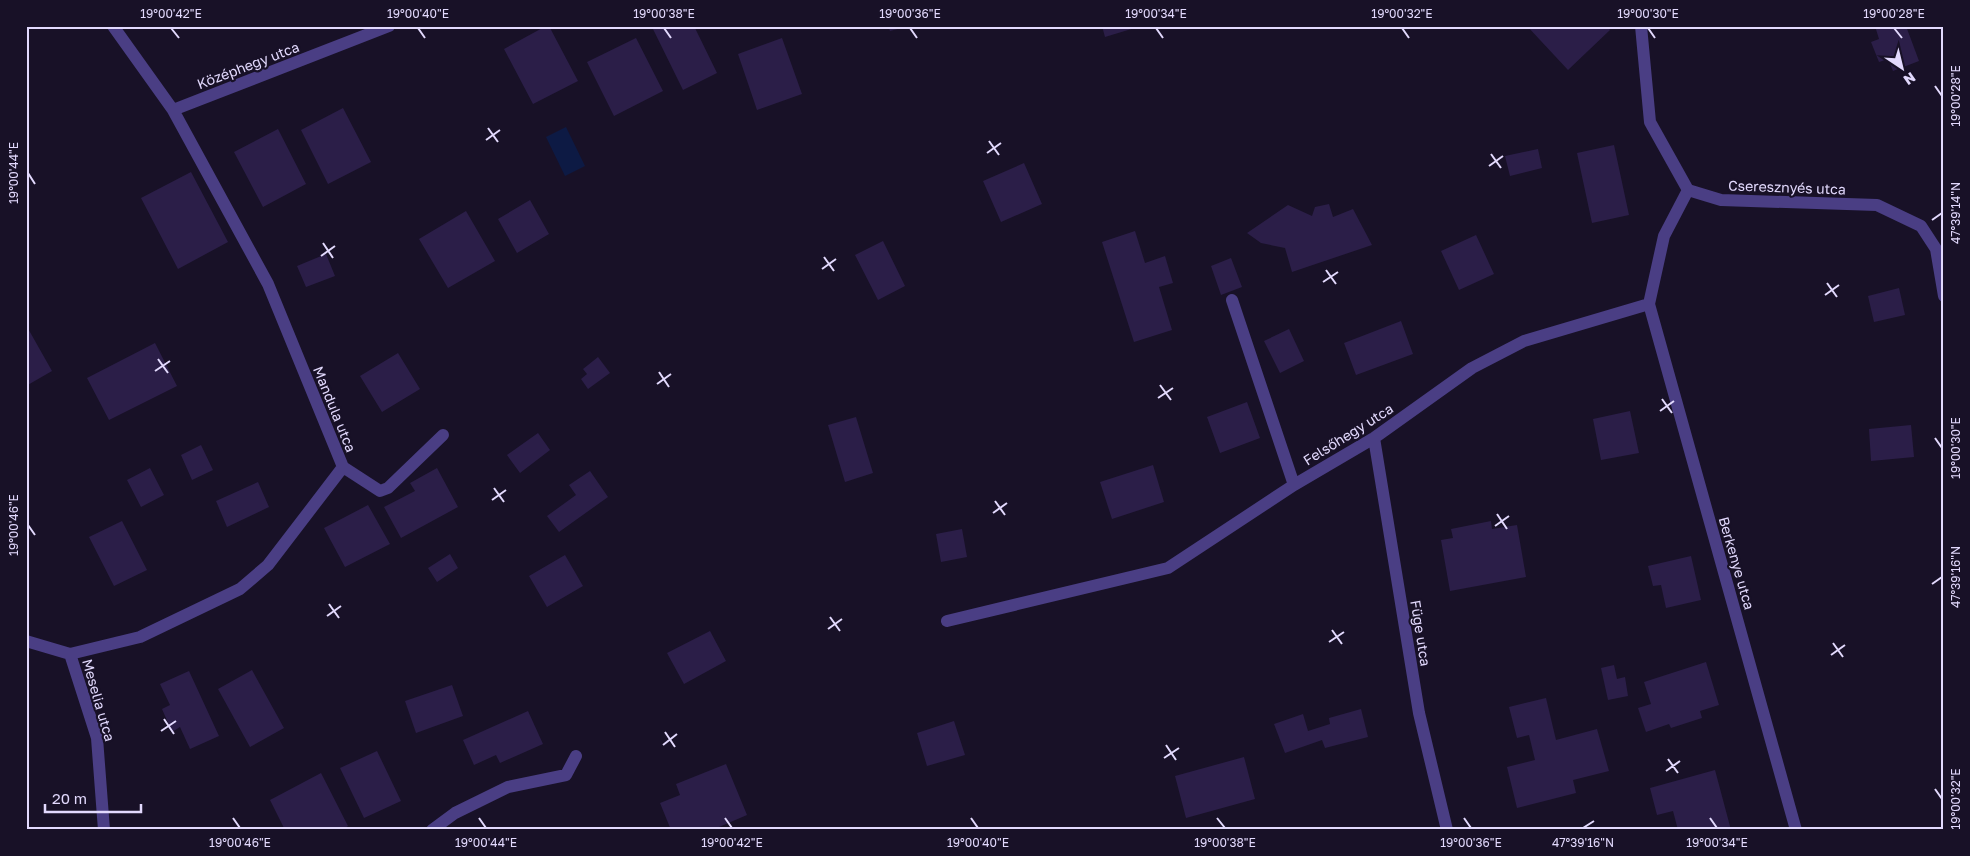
<svg xmlns="http://www.w3.org/2000/svg" width="1970" height="856" font-family="'Golos Text',sans-serif">
  <style>
    .water { fill: #0d1a44 }
    .building { fill: #2b1e48 }
    .lines { fill: none; stroke-linecap: round; stroke-linejoin: round }
    .minor { stroke: #4a3e84; stroke-width: 12 }
    .ticks { fill: none; stroke: #e2d9fd; stroke-width: 2 }
    .labels { text-anchor: middle; dominant-baseline: central; stroke-width: 4.5; stroke-linejoin: round; paint-order: stroke }
    .street-label { font-size: 14px; fill: #e2d9fd; stroke: #181127 }
    .neatline { fill: none; stroke: #e2d9fd; stroke-width: 2 }
    .ticks-label { font-size: 12px; text-anchor: middle; fill: #e2d9fd }
  </style>
  <rect width="100%" height="100%" fill="#181127"/>
  <path class="water" d="M566,127l19,39 -20,10 -19,-39z"/>
  <path class="building" d="M546,26h3l29,55 -45,23 -29,-55z
    M694,26l23,47 -34,17 -31,-63z
    M888,26h17v1l-15,4z
    M1102,26h36v1l-33,10z
    M1527,26h80l3,4 -42,40z
    M1875,26h31l13,35 -26,10 -5,-12 -9,3 -8,-20 8,-3z
    M636,38l27,53 -49,25 -27,-54z
    M782,38l20,56 -45,16 -19,-56z
    M343,108l28,54 -43,22 -27,-54z
    M278,129l28,55 -43,23 -29,-55z
    M1614,145l15,70 -37,8 -15,-70z
    M1538,149l4,19 -32,8 -5,-20z
    M1024,163l18,41 -41,18 -18,-41z
    M191,172l37,70 -50,27 -37,-71z
    M530,200l19,34 -32,19 -19,-34z
    M1329,204l4,13 20,-8 19,36 -80,27 -7,-24 -24,-5 -14,-10 41,-28 24,11 3,-9z
    M466,211l29,50 -47,27 -29,-49z
    M1135,231l10,32 20,-7 8,27 -14,4 13,43 -38,12 -32,-100z
    M1476,235l18,39 -35,16 -18,-39z
    M883,241l22,45 -27,14 -23,-45z
    M326,254l9,22 -29,11 -9,-21z
    M1231,258l11,29 -21,8 -10,-29z
    M1899,288l6,27 -31,7 -6,-26z
    M1401,321l12,33 -57,21 -12,-32z
    M26,325l26,46 -26,15z
    M1289,329l15,32 -24,12 -16,-32z
    M155,343l22,43 -68,34 -22,-42z
    M398,353l22,36 -38,23 -22,-36z
    M598,357l12,16 -22,16 -7,-10 6,-5 -4,-5z
    M1247,402l13,36 -40,15 -13,-36z
    M1630,411l9,42 -38,7 -8,-41z
    M856,417l17,56 -28,9 -17,-57z
    M1911,425l3,32 -43,4 -2,-32z
    M538,433l12,17 -30,23 -13,-18z
    M201,445l12,25 -21,10 -11,-25z
    M1153,465l11,37 -52,17 -12,-37z
    M150,468l14,27 -23,12 -14,-27z
    M437,468l21,39 -57,31 -17,-31 31,-16 -5,-8z
    M590,471l18,26 -49,35 -12,-16 29,-21 -7,-10z
    M258,482l11,25 -42,20 -11,-26z
    M368,505l22,39 -45,23 -21,-39z
    M122,521l25,49 -33,16 -25,-49z
    M1491,521l1,8 25,-4 9,52 -76,14 -9,-51 12,-2 -2,-9z
    M962,529l5,28 -26,5 -5,-28z
    M450,554l8,14 -21,14 -9,-14z
    M565,555l18,31 -36,21 -18,-31z
    M1691,556l10,44 -35,8 -5,-23 -8,1 -5,-20z
    M710,631l16,30 -42,23 -17,-31z
    M1706,662l13,43 -19,6 2,7 -31,10 -2,-4 -23,8 -8,-24 13,-4 -7,-22z
    M1614,665l3,14 8,-2 3,19 -20,4 -7,-32z
    M252,670l32,58 -34,19 -32,-58z
    M189,671l30,65 -29,13 -10,-22 -8,5 -10,-23 8,-4 -10,-21z
    M452,685l11,31 -47,17 -11,-32z
    M1546,698l10,42 41,-11 12,42 -36,9 3,13 -59,15 -10,-41 28,-7 -6,-25 -12,3 -8,-31z
    M1361,709l7,28 -43,11 -3,-8 -37,13 -11,-29 29,-10 5,17 22,-7 -1,-6z
    M528,711l15,33 -43,19 -4,-8 -22,10 -11,-25z
    M954,721l11,34 -38,11 -10,-33z
    M377,751l24,50 -37,17 -24,-50z
    M1244,757l11,42 -69,19 -11,-42z
    M726,764l21,51 -35,15h-41l-11,-27 20,-8 -4,-11z
    M1715,770l16,60h-53l-5,-19 -16,4 -7,-27z
    M321,773l27,53 -6,4h-57l-15,-30z"/>
  <g class="lines">
    <path class="minor" d="M113,26l60,84 95,174 75,183
      M1641,26l9,96 38,68 33,10 156,5 44,21 15,23 8,47
      M173,110l216,-84
      M1232,300l62,185
      M1649,304l147,526
      M1374,438l45,275 28,117
      M343,467l37,24 8,-3 55,-53
      M947,621l221,-53 126,-83 80,-47 98,-70 52,-27 125,-37 15,-68 24,-46
      M26,641l44,13 70,-17 100,-48 28,-24 75,-98
      M70,654l27,84 7,92
      M432,830l23,-17 53,-26 58,-12 10,-19"/>
  </g>
  <path class="ticks" d="M171,28l8,10M418,28l7,10M664,28l7,10M910,28l7,10M1156,28l7,10M1402,28l7,10M1648,28l7,10M1894,28l8,10M1935,86l7,10M488,128l10,14M486,140l14,-10M989,141l10,14M987,153l14,-10M1491,154l10,14M1489,166l14,-10M28,173l7,11M1932,220l10,-7M323,243l10,15M321,256l14,-10M824,257l10,14M822,269l14,-10M1326,270l10,14M1323,282l15,-10M1827,283l10,14M1825,295l14,-10M158,359l10,14M155,371l15,-10M659,372l10,15M657,384l14,-10M1160,385l11,15M1158,398l15,-10M1662,399l10,14M1660,411l14,-10M1935,438l7,10M494,488l10,14M492,500l14,-10M995,501l10,14M993,513l14,-10M1497,514l10,15M28,525l7,10M1495,526l14,-10M1932,584l10,-7M329,604l10,14M327,616l14,-10M830,617l10,14M828,629l14,-10M1332,630l10,14M1329,642l15,-10M1833,643l10,14M1831,655l14,-10M164,719l10,15M161,731l15,-10M665,732l10,15M663,745l14,-11M1166,745l10,15M1164,758l15,-10M1668,759l10,14M1666,771l14,-10M1935,789l7,10M233,818l7,10M479,818l7,10M725,818l7,10M971,818l7,10M1217,818l8,10M1464,818l7,10M1710,818l7,10M1583,828l11,-7"/>
  <g class="labels">
    <g class="street-label">
      <text transform="translate(248 65) rotate(-21)">Középhegy utca</text>
      <text transform="translate(1787 187) rotate(2)">Cseresznyés utca</text>
      <text transform="translate(335 409) rotate(68)">Mandula utca</text>
      <text transform="translate(1348 434) rotate(-32)">Felsőhegy utca</text>
      <text transform="translate(1737 563) rotate(74)">Berkenye utca</text>
      <text transform="translate(1421 633) rotate(81)">Füge utca</text>
      <text transform="translate(99 700) rotate(74)">Meselia utca</text>
    </g>
  </g>
  <rect width="1970" height="856" fill="none" stroke="#181127" stroke-width="55"/>
  <g transform="translate(1902 68) rotate(145)" stroke="#181127" stroke-width="4" paint-order="stroke">
  <path d="M0-4L9 19L0 12L-9 19Z" fill="#e2d9fd"/>
  <text y="-8" font-size="14" font-weight="bold" text-anchor="middle" fill="#e2d9fd">N</text>
  </g>
  <path d="M45 804v8h96v-8" fill="none" stroke="#e2d9fd" stroke-width="2.5"/>
  <text x="52" y="804" font-size="15" fill="#e2d9fd" stroke="#181127" stroke-width="4" paint-order="stroke">20 m</text>
  <rect x="28" y="28" width="1914" height="800" class="neatline"/>
  <g class="ticks-label">
    <text x="171" y="18">19°00'42"E</text>
    <text x="418" y="18">19°00'40"E</text>
    <text x="664" y="18">19°00'38"E</text>
    <text x="910" y="18">19°00'36"E</text>
    <text x="1156" y="18">19°00'34"E</text>
    <text x="1402" y="18">19°00'32"E</text>
    <text x="1648" y="18">19°00'30"E</text>
    <text x="1894" y="18">19°00'28"E</text>
    <text transform="translate(1956 96) rotate(-90)" y="4">19°00'28"E</text>
    <text transform="translate(14 173) rotate(-90)" y="4">19°00'44"E</text>
    <text transform="translate(1956 213) rotate(-90)" y="4">47°39'14"N</text>
    <text transform="translate(1956 448) rotate(-90)" y="4">19°00'30"E</text>
    <text transform="translate(14 525) rotate(-90)" y="4">19°00'46"E</text>
    <text transform="translate(1956 577) rotate(-90)" y="4">47°39'16"N</text>
    <text transform="translate(1956 799) rotate(-90)" y="4">19°00'32"E</text>
    <text x="240" y="847">19°00'46"E</text>
    <text x="486" y="847">19°00'44"E</text>
    <text x="732" y="847">19°00'42"E</text>
    <text x="978" y="847">19°00'40"E</text>
    <text x="1225" y="847">19°00'38"E</text>
    <text x="1471" y="847">19°00'36"E</text>
    <text x="1583" y="847">47°39'16"N</text>
    <text x="1717" y="847">19°00'34"E</text>
  </g>
</svg>
